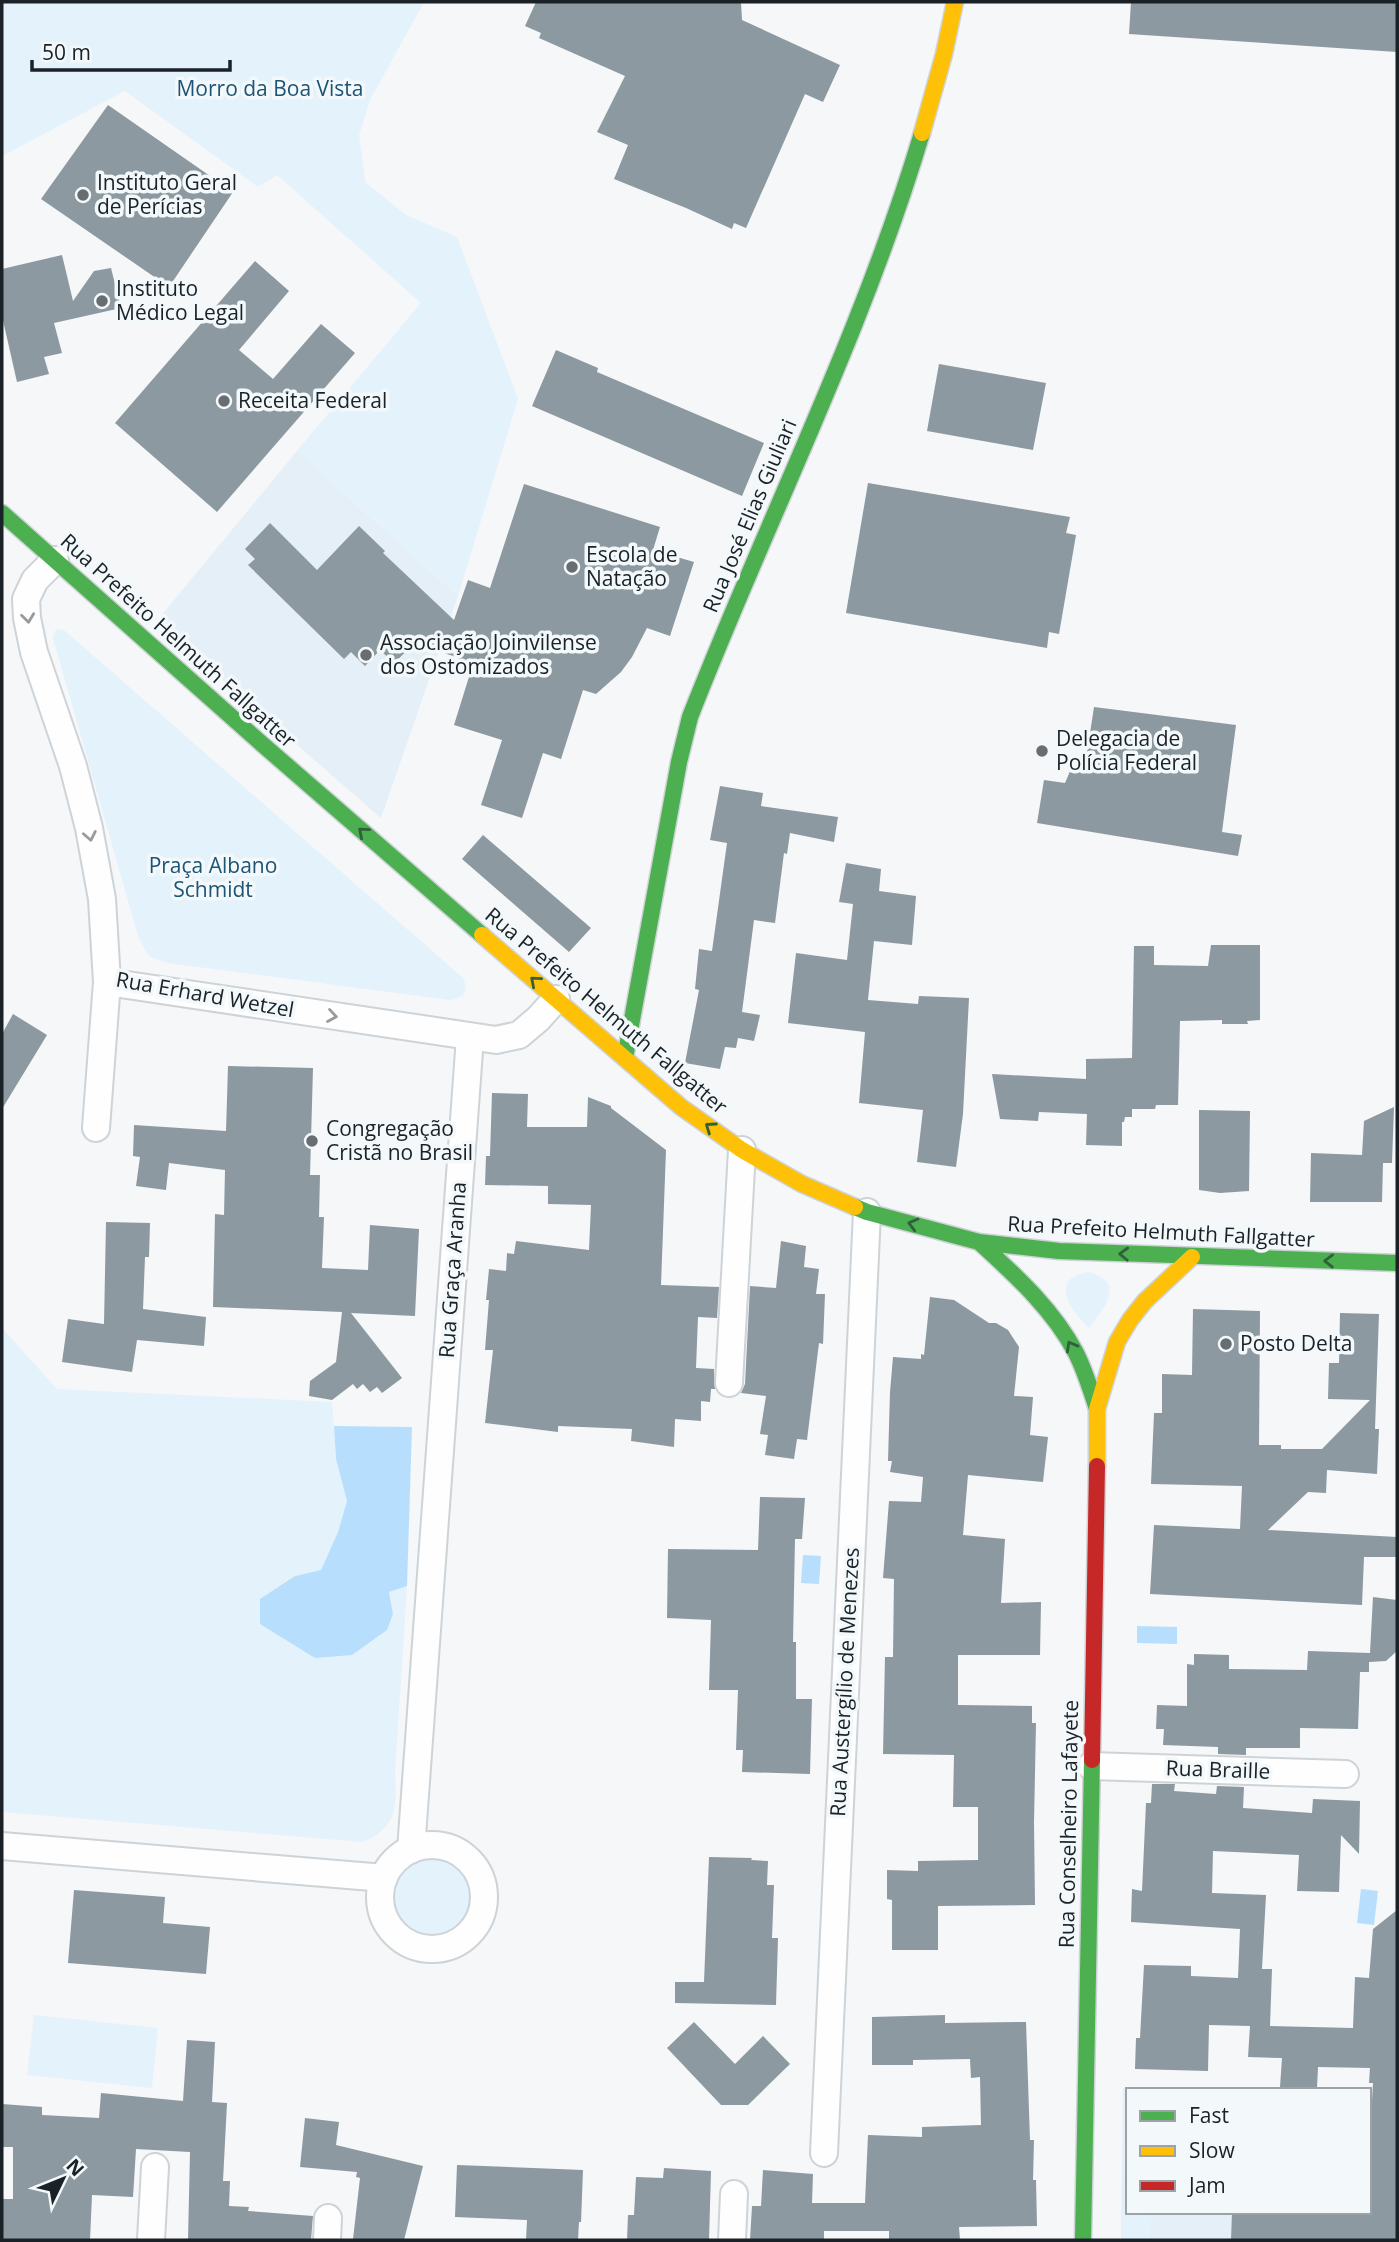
<svg xmlns="http://www.w3.org/2000/svg" width="1399" height="2242" viewBox="0 0 1399 2242" font-family="'Open Sans',sans-serif">
<style>
.built{fill:#e4eff7}
.green{fill:#e4f2fc}
.water{fill:#b7dffd}
.building{fill:#8c99a0}
.lines{fill:none;stroke-linecap:round;stroke-linejoin:round}
.street-casing{stroke:#cdd3d7;stroke-width:30}
.fast-casing{stroke:#cdd3d7;stroke-width:19}
.slow-casing{stroke:#cdd3d7;stroke-width:19}
.jam-casing{stroke:#cdd3d7;stroke-width:19}
.street{stroke:#fefefe;stroke-width:26}
.fast{stroke:#4caf50;stroke-width:16}
.slow{stroke:#ffc107;stroke-width:16}
.jam{stroke:#c62828;stroke-width:16}
.oneway{stroke:#979b9e}
.oneway2{stroke:#30613a}
.poi-dot{fill:#676d71;stroke:#f3f8fb;stroke-width:2.5}
.labels{text-anchor:middle;stroke-width:7;stroke-linejoin:round;paint-order:stroke}
.park-label{font-size:21px;fill:#1d5375;stroke:#f3f8fb}
.poi-label{font-size:21px;fill:#1a2228;stroke:#f3f8fb;text-anchor:start}
.street-label{font-size:21px;fill:#1a2228;stroke:#f3f8fb}
</style>
<rect width="100%" height="100%" fill="#f5f7f9"/>
<!-- built -->
<path class="built" d="M297,451l161,145 -77,222 -225,-196z
M1123,2088l24,2h-19v122h218l-1,28h-224z"/>
<!-- green -->
<path class="green" d="M2,2h422l-54,98 -11,35 6,47 41,33 51,22 61,162 -60,197 -161,-145 124,-148 -144,-128 -19,12 -133,-96 -123,65z
M58,629l7,2 397,346c8,12 2,22 -12,23l-282,-37 -19,-7 -10,-17 -86,-301 2,-7z
M1088,1272c40,10 15,37 1,56 -18,-17 -41,-49 -1,-56z
M2,1328l55,61 275,13 4,57 11,42 -9,31 -17,38 -26,6 98,38 -4,-22 18,-6 -12,188c2,33 2,53 -32,68l-361,-30z
M388 1897a44 44 0 1 1 88 0a44 44 0 1 1-88 0Z
M34,2015l124,13 -6,60 -125,-13z
M1128,2210v2h24l-2,28h-29v-27z"/>
<!-- water -->
<path class="water" d="M334,1426l78,1 -5,159 -18,6 4,22 -6,16 -35,25 -37,3 -55,-34v-25l35,-23 26,-6 17,-38 9,-31 -11,-42z
M803,1555l18,1 -2,28 -18,-1z
M1137,1626l40,1v17l-40,-1z
M1361,1889l17,2 -4,34 -17,-2z"/>
<!-- building -->
<path class="building" d="M536,2h205l1,18 98,45 -17,37 -18,-8 -59,134 -12,-5 -2,6 -46,-21 -72,-29 14,-34 -31,-13 28,-56 -86,-38 2,-5 -16,-7z
M1131,2h266v50l-268,-18z
M108,105l125,87 -64,95 -128,-88z
M62,255l11,46 21,-30 17,-3 10,40 -67,15 8,30 -18,4 5,17 -32,8 -15,-66v-47z
M255,261l34,30 -50,59 34,29 48,-55 34,29 -138,159 -102,-89z
M556,350l42,18 -1,4 167,71 -22,53 -210,-90z
M939,364l107,19 -13,67 -106,-19z
M868,483l202,34 -4,16 10,2 -17,99 -10,-2 -2,16 -201,-35z
M524,484l136,43 -7,23 41,12 -24,74 -23,-8 -15,29 -11,15 -25,22 -13,-4 -22,69 -18,-6 -21,65 -41,-13 21,-65 -48,-15 19,-61 -57,-22 -22,21 -14,-13 -15,16 -14,-14 -7,7 -96,-94 7,-6 -10,-10 25,-26 47,47 42,-44 26,25 -2,2 71,67 14,-40 22,8z
M1094,707l142,18 -14,107 20,3 -4,21 -201,-33 7,-43 21,3 9,-21 13,-9z
M720,786l43,7 -2,13 77,11 -4,25 -44,-9 -3,21 -3,-1 -9,70 -21,-3 -12,92 18,3 -6,26 -16,-3 -2,10 -11,-1 -5,22 -35,-6 14,-73 -4,-1 4,-40 13,2 15,-108 -17,-3z
M483,835l108,93 -22,24 -107,-93z
M846,863l35,6 -2,22 37,5 -4,49 -38,-4 -6,59 50,4 1,-8 50,2 -6,116 -7,53 -39,-5 6,-52 -64,-7 6,-71 -77,-9 8,-70 51,7 6,-56 -14,-2z
M1211,945h49v75l-13,1 1,3h-26v-4l-42,1 -2,84h-22l-1,4h-23v8h-7l-1,5h-2v24l-36,-1 1,-31 -48,-2 -1,9 -38,-2 -8,-45 94,5v-20l46,-1 2,-112h20v19l54,1z
M13,1014l34,21 -45,74v-75z
M228,1066l85,2 -3,107h10l-1,42h5l-2,51 46,2 2,-45 49,4 -4,87 -64,-3 51,65 -20,15 -5,-6 -7,5 -7,-8 -6,5 -4,-5 -21,16 -23,-4 1,-15 26,-19 6,-50 -129,-5 2,-93 9,1 1,-45 -56,-7 -3,27 -30,-4 4,-29 -7,-1 1,-31 92,6z
M492,1093l36,1 -1,33h60l1,-30 23,9v2l55,42 -5,135 58,2 -2,31 -19,-1 -2,51 18,1 1,20h-4l-1,13 -9,-1v20l-26,-2 -1,28 -43,-6 1,-12 -74,-3v6l-73,-9 8,-73h-8l4,-50h-3l3,-31 17,2 1,-18 7,1 2,-13 73,9 2,-45 -43,-1v-18l-63,-1 1,-29h4z
M1394,1107l-2,56h-9l-1,39h-72l1,-49 51,2 2,-34z
M1199,1110l51,1 -1,80 -29,2 -21,-3z
M106,1222l44,1 -1,34h-4l-2,52 63,8 -2,29 -67,-6 -5,32 -70,-10 6,-43 36,5z
M781,1241l25,5 -2,21 15,2 -3,25h9l-2,50 -4,-1 -12,97 -10,-1 -3,20 -29,-4 3,-20 -8,-1 6,-38 -25,-3 4,-9 5,-98 26,2z
M930,1297l24,3 35,23h7l12,7 11,17 -5,49 19,1 -3,38 18,2 -5,45 -75,-7 -5,60 42,4 -4,64 40,-1 -1,53h-82v50l74,1v17h4l-2,99 1,83 -97,1v44h-46v-50l-5,-1v-29l31,1v-10l60,-1v-53h-25l1,-52 -71,-1 2,-97h8l1,-78 -11,-1 6,-77 32,1 2,-25 -33,-5 2,-11h-4l2,-69 3,-35 28,2v-5l3,1z
M1193,1309l67,2 -1,134h22v4h41l48,-49 -42,-1 1,-36h10l1,-50 39,1 -4,115h4l-2,45 -50,-4 -1,23 -18,-1 -40,38 129,7v20h-33l-2,48 -212,-11 4,-69 86,4 2,-43 -91,-2 3,-71h8v-39l30,1z
M760,1497l45,1 -3,41h-7l-2,103h3v57h16l-2,75 -68,-2 1,-22h-7l2,-60h-29l2,-70 -44,-2 1,-69 90,1z
M1373,1597l24,3v51l-11,10 -17,1v10h-9l-2,57 -58,-1v20h-54v7l-28,-1v-7l-55,-2 1,-16h-8l1,-24 30,1v-42l7,1v-11l35,1v14l78,1 1,-19 62,2z
M1152,1784h23l-1,7 42,3 1,-8 27,1 -1,21 69,5 1,-14 47,2 -1,53 -18,-19 -2,57 -42,-1 2,-36 -86,-4 -1,42 54,2 -4,74h10l-2,57 83,2 2,-51 14,1 4,-49 24,-19v330h-166l1,-28h137v-59l4,-70h-4l1,-15 -52,-1 -1,21 -37,-1 2,-29 -34,-1 2,-31 -41,-1 -1,46 -73,-2 1,-31h4l4,-73 47,1v10l47,2 2,-49 -109,-7 1,-33 10,2 4,-88h5z
M709,1857l43,1 -1,2 17,1 -1,24h7l-2,53h6l-2,67 -101,-2v-21h29z
M74,1890l91,7 -2,26 47,4 -4,47 -138,-11z
M945,2015v8l81,-1 4,118h4l-1,40h3l1,46 -78,1 1,13h-71v-9h-65v9h-74l2,-34h9l2,-36 50,4 -1,29h53l3,-68 54,2v-10l59,-2 -1,-48 -9,1 -1,-19 -57,1v5h-41v-48z
M694,2022l41,42 28,-28 27,28 -42,41h-27l-54,-57z
M187,2040l28,2 -3,60 15,1 -4,78h7l-1,25 20,1 -1,4 65,5 -2,24h-123l2,-88 -54,-3 -3,48 -41,-2 -2,45h-88v-41h11v-52h-11v-43l40,3v8l57,3 2,-25 82,8z
M305,2118l34,4 -3,23 87,21 -19,74 -51,-1 7,-61 -4,-1 1,-5 -57,-5z
M457,2165l126,5 -2,52h-2l-1,18h-52l1,-20 -72,-3z
M664,2168l47,3 -2,69h-82l1,-25h6l2,-38 27,1z"/>
<g class="lines">
<defs>
<path id="street" d="M55,560l-20,20 -9,19 1,19 7,34 39,114 16,62 13,71 5,83 389,58 23,-5 19,-16 18,-20
M96,1128l11,-146
M729,1383l13,-233
M1091,1766l254,8
M380 1897a52 52 0 1 1 104 0a52 52 0 1 1-104 0Z
M2,1846l382,32
M411,1850l59,-813
M824,2153l43,-941
M151,2240l4,-73
M327,2240l1,-22
M732,2240l2,-46"/>
<path id="fast" d="M2,513l260,231 220,191
M625,1058l54,-296 11,-45c76,-195 172,-383 232,-584
M855,1207l12,5 112,30 80,9 338,12
M979,1242c36,33 74,67 97,111 9,18 15,37 21,56
M1083,2240l9,-480"/>
<path id="slow" d="M922,133l22,-79 11,-52
M482,935l199,172 61,43 60,34 53,23
M1097,1466v-57l20,-67 13,-22 15,-19 47,-44"/>
<path id="jam" d="M1092,1760l5,-294"/>
</defs>
<!-- street casing -->
<use href="#street" class="street-casing"/>
<!-- fast casing -->
<use href="#fast" class="fast-casing"/>
<!-- slow casing -->
<use href="#slow" class="slow-casing"/>
<!-- jam casing -->
<use href="#jam" class="jam-casing"/>
<!-- street -->
<use href="#street" class="street"/>
<!-- fast -->
<use href="#fast" class="fast"/>
<!-- slow -->
<use href="#slow" class="slow"/>
<!-- jam -->
<use href="#jam" class="jam"/>
</g>
<!-- one-way arrows -->
<defs><path id="oneway-chevron" d="M-2-3.5L2.5 0L-2 3.5" fill="none" stroke-width="1.6" stroke-linecap="round" stroke-linejoin="round" transform="scale(1.75)"/></defs>
<g class="oneway">
<use href="#oneway-chevron" transform="translate(28 618) rotate(83)"/>
<use href="#oneway-chevron" transform="translate(90 836) rotate(79)"/>
<use href="#oneway-chevron" transform="translate(332 1016) rotate(9)"/>
</g>
<g class="oneway2">
<use href="#oneway-chevron" transform="translate(363 832) rotate(-139)"/>
<use href="#oneway-chevron" transform="translate(535 981) rotate(-139)"/>
<use href="#oneway-chevron" transform="translate(710 1127) rotate(-145)"/>
<use href="#oneway-chevron" transform="translate(913 1224) rotate(-165)"/>
<use href="#oneway-chevron" transform="translate(1124 1254) rotate(-178)"/>
<use href="#oneway-chevron" transform="translate(1329 1261) rotate(-179)"/>
<use href="#oneway-chevron" transform="translate(1071 1346) rotate(-119)"/>
</g>
<!-- markers -->
<g class="poi-dot">
<circle cx="83" cy="195" r="7"/>
<circle cx="102" cy="301" r="7"/>
<circle cx="224" cy="401" r="7"/>
<circle cx="572" cy="567" r="7"/>
<circle cx="366" cy="655" r="7"/>
<circle cx="1042" cy="751" r="7"/>
<circle cx="312" cy="1141" r="7"/>
<circle cx="1226" cy="1344" r="7"/>
</g>
<g class="labels">
<!-- park labels -->
<g class="park-label">
<text x="270" y="96">Morro da Boa Vista</text>
<text x="213" y="873">Praça Albano<tspan x="213" dy="24">Schmidt</tspan></text>
</g>
<!-- poi labels -->
<g class="poi-label">
<text x="97" y="190">Instituto Geral<tspan x="97" dy="24">de Perícias</tspan></text>
<text x="116" y="296">Instituto<tspan x="116" dy="24">Médico Legal</tspan></text>
<text x="238" y="408">Receita Federal</text>
<text x="586" y="562">Escola de<tspan x="586" dy="24">Natação</tspan></text>
<text x="380" y="650">Associação Joinvilense<tspan x="380" dy="24">dos Ostomizados</tspan></text>
<text x="1056" y="746">Delegacia de<tspan x="1056" dy="24">Polícia Federal</tspan></text>
<text x="326" y="1136">Congregação<tspan x="326" dy="24">Cristã no Brasil</tspan></text>
<text x="1240" y="1351">Posto Delta</text>
</g>
<!-- street labels -->
<g class="street-label">
<text transform="translate(750 516) rotate(-67)" y="7">Rua José Elias Giuliari</text>
<text transform="translate(178 641) rotate(42)" y="7">Rua Prefeito Helmuth Fallgatter</text>
<text transform="translate(205 995) rotate(10)" y="7">Rua Erhard Wetzel</text>
<text transform="translate(606 1011) rotate(40)" y="7">Rua Prefeito Helmuth Fallgatter</text>
<text transform="translate(1161 1232) rotate(3)" y="7">Rua Prefeito Helmuth Fallgatter</text>
<text transform="translate(453 1270) rotate(-86)" y="7">Rua Graça Aranha</text>
<text transform="translate(845 1682) rotate(-87)" y="7">Rua Austergílio de Menezes</text>
<text transform="translate(1218 1770) rotate(2)" y="7">Rua Braille</text>
<text transform="translate(1069 1824) rotate(-89)" y="7">Rua Conselheiro Lafayete</text>
</g>
</g>
<!-- border -->
<rect width="1399" height="2242" fill="none" stroke="#1a2228" stroke-width="7"/>
<!-- legend -->
<rect x="1126" y="2088" width="245" height="126" fill="#f3f8fb" stroke="#9ca2a7" stroke-width="2"/>
<rect x="1140" y="2111" width="35" height="10" fill="#4caf50" stroke="#9ca2a7" stroke-width="2"/>
<text x="1189" y="2123" font-size="21" fill="#1a2228">Fast</text>
<rect x="1140" y="2146" width="35" height="10" fill="#ffc107" stroke="#9ca2a7" stroke-width="2"/>
<text x="1189" y="2158" font-size="21" fill="#1a2228">Slow</text>
<rect x="1140" y="2181" width="35" height="10" fill="#c62828" stroke="#9ca2a7" stroke-width="2"/>
<text x="1189" y="2193" font-size="21" fill="#1a2228">Jam</text>
<!-- north arrow -->
<g transform="translate(63 2179) rotate(47)" stroke="#f3f8fb" stroke-width="5" paint-order="stroke">
<path d="M0-5L12 26L0 18L-12 26Z" fill="#1a2228"/>
<text y="-10" font-size="19" font-weight="bold" text-anchor="middle" fill="#1a2228">N</text>
</g>
<!-- scale -->
<path d="M32 60v10h198v-10" fill="none" stroke="#1a2228" stroke-width="3.5"/>
<text x="42" y="60" font-size="21" fill="#1a2228" stroke="#f3f8fb" stroke-width="5" paint-order="stroke">50 m</text>
</svg>
